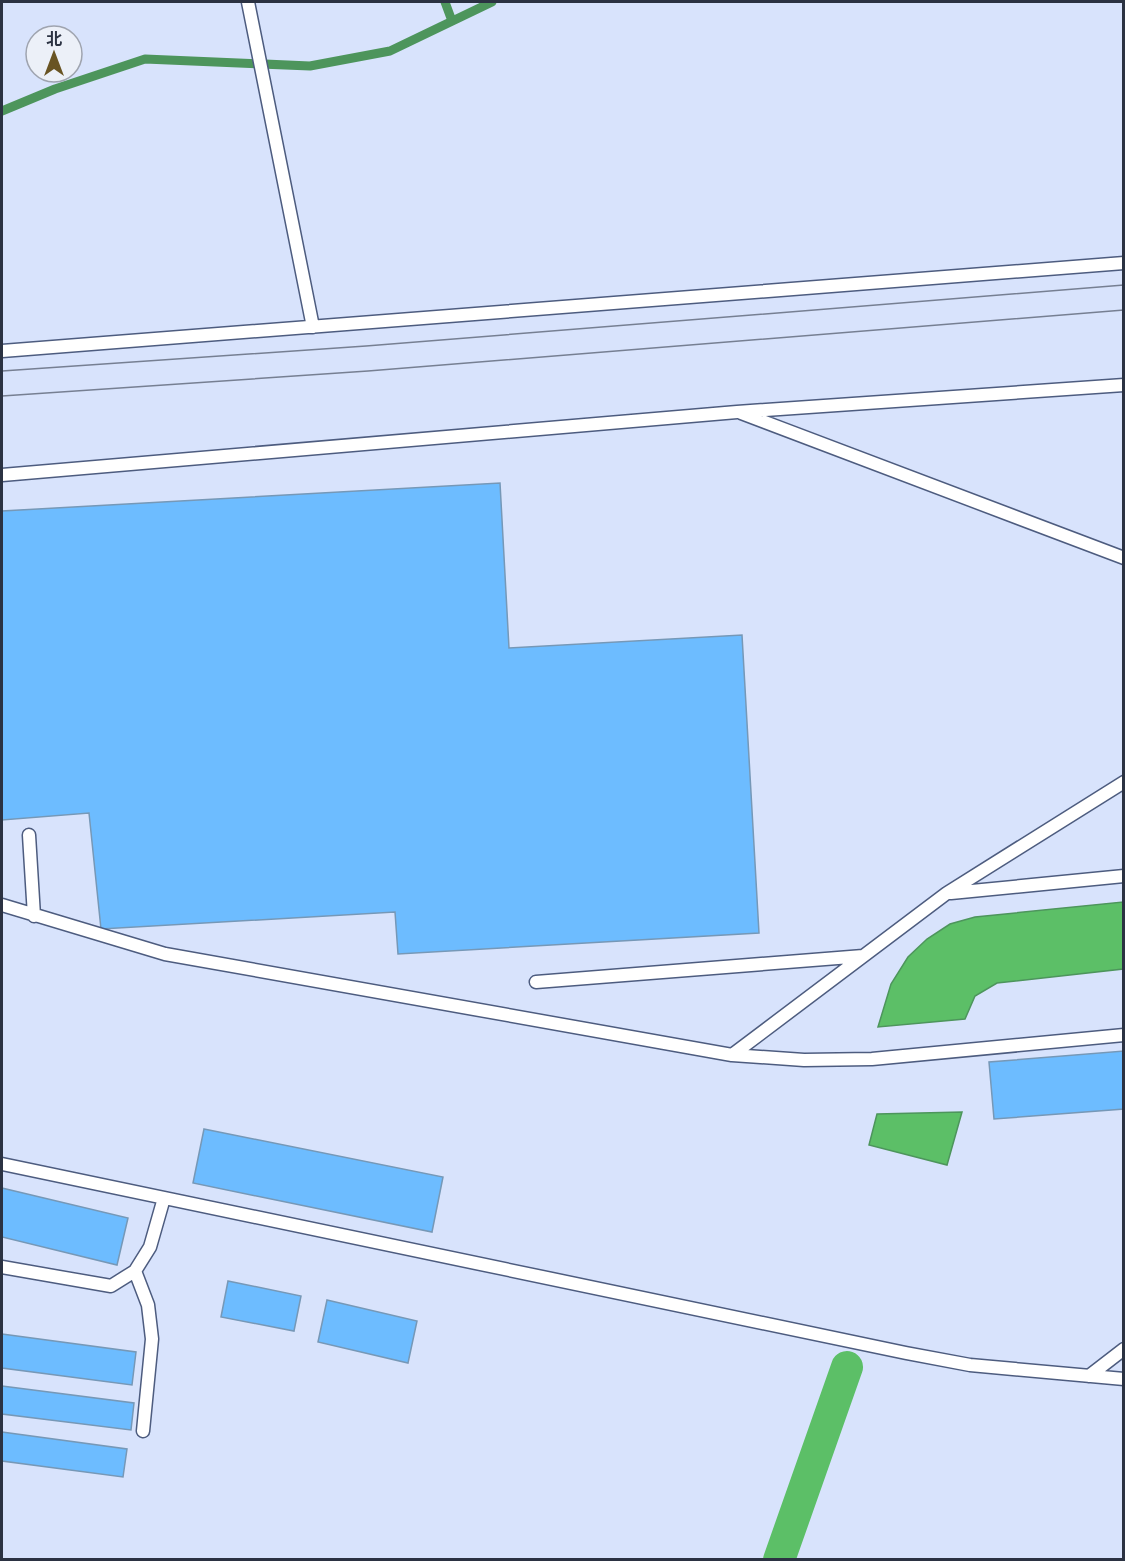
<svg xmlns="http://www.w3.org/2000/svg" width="1125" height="1561" viewBox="0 0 1125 1561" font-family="'Asap Condensed','Noto Sans SC',sans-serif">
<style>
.water{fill:#5cbf67;stroke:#4d955c;stroke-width:1.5}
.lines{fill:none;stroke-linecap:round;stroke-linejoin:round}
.stream{stroke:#4d955c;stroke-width:9}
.canal{stroke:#5cbf67;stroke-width:32}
.building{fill:#6dbcff;stroke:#7698b7;stroke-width:1.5}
.lane-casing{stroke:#4d5c7f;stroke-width:15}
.lane{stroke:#fff;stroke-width:12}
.tram{stroke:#767f92;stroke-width:1.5}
</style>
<rect width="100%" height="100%" fill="#d8e3fc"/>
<!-- water -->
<path class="water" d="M1123,902v67l-126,14 -22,13 -10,23 -87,8 13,-43 17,-27 19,-18 23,-15 25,-7z
M962,1112l-15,53 -78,-20 8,-31z"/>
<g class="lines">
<!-- stream -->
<path class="stream" d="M445,2l7,19
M2,111l53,-22 90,-30 165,7 80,-15 102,-49"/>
<!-- canal -->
<path class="canal" d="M779,1560l68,-193"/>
</g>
<!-- building -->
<path class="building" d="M500,483l9,165 233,-13 17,298 -361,21 -3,-42 -294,17 -12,-116 -87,7v-309z
M1124,1051v58l-130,10 -5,-57z
M204,1129l239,48 -11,55 -239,-49z
M2,1188l126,30 -11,47 -115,-28z
M228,1281l73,15 -7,35 -73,-14z
M327,1300l90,21 -9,42 -90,-21z
M2,1334l134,18 -4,33 -130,-17z
M2,1386l132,17 -3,27 -129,-16z
M2,1432l125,17 -4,28 -121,-16z"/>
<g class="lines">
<defs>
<path id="lane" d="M248,2l65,325
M2,351l1122,-88
M741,413l383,145
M2,475l735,-63 387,-27
M29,835l5,81
M951,893l173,-17
M2,905l163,49 567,101 72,5 68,-1 252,-24
M536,982l327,-26
M732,1055l215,-162 177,-111
M2,1164l904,189 64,12 154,14
M2,1267l109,19 24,-15 15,-24 14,-49
M135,1271l13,34 4,34 -9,92
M1089,1376l35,-27"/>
</defs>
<!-- lane casing -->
<use href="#lane" class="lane-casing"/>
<!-- lane -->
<use href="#lane" class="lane"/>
<!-- tram -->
<path class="tram" d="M2,371l364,-25 758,-61
M2,396l366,-25 756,-61"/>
</g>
<!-- border -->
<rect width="1125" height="1561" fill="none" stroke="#2b3242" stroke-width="6"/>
<!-- north arrow -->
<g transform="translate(54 54)"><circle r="28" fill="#ecf0f8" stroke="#9fa4af" stroke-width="1.5"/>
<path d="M0-4.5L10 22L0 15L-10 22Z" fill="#695423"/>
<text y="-9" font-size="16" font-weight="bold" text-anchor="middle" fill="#2b3242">北</text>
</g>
</svg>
